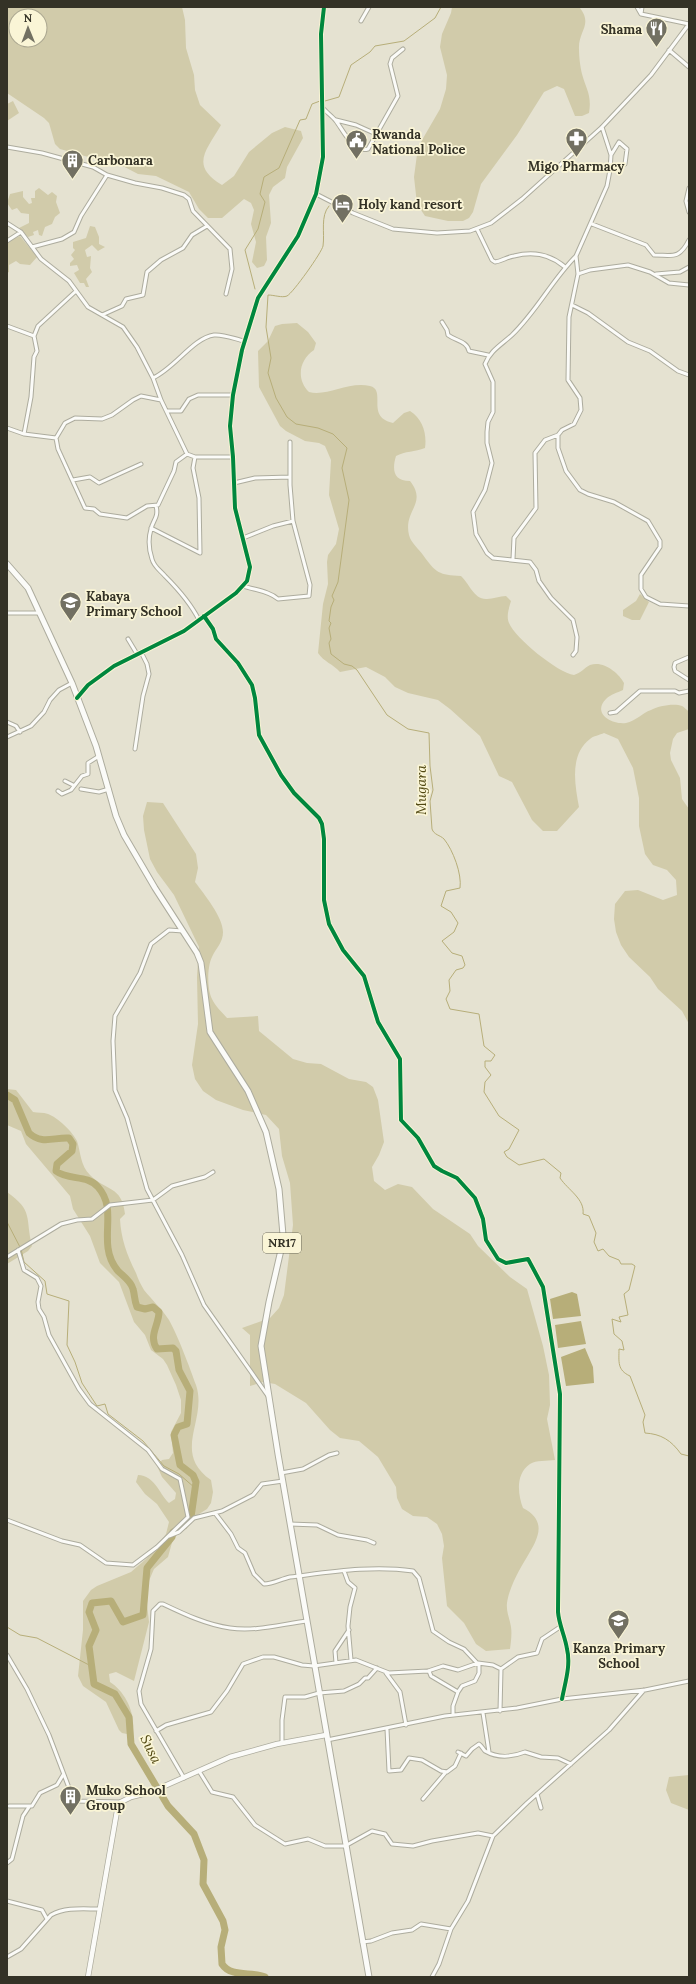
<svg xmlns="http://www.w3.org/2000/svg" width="696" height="1984" viewBox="0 0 696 1984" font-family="Lora,serif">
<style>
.green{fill:#d1cbaa;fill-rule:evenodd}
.water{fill:#b7ae79}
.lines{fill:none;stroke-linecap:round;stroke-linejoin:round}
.stream{stroke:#b7ae79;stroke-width:1}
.river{stroke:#b7ae79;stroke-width:7}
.street-casing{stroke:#adac9e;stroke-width:5}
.secondary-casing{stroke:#adac9e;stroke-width:6}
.primary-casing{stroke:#adac9e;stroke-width:7}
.street{stroke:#fbfbf8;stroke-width:3}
.secondary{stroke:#fbfbf8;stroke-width:4.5}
.primary{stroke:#fbfbf8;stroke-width:5}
.cycleway-casing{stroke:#faf5d6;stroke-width:6}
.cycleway{stroke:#00873e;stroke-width:4}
.labels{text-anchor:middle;stroke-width:3.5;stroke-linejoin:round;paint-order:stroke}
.shield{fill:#faf5d6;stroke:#6f6c5b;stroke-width:1}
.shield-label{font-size:12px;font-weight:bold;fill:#343226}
.poi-label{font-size:13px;font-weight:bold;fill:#343226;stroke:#faf5d6;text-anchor:start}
.water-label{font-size:14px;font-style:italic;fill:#514812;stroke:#faf5d6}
</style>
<rect width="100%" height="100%" fill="#e5e2d1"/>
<!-- green -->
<path class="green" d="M7,7h175l3,13 1,28 8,27 1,15 5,15 21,20c-14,25 -32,40 1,60l12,-9 15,-24 23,-19 13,-6 16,4 2,7 -16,29 -2,11 -12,9 -4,8 2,28 -5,14 1,23 -3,6 -7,2 -5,-6 4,-20 -5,-18 3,-14 -3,-7 -7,-4 -22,19h-14l-9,-9 -10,-17 -33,-16 -18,-2 -21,-11 -4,1 -53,-15 -5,-5 -6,-21 -5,-5 -37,-25zM16,16h24v24h-24z
M452,7l128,1c13,17 -2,23 -1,41 0,7 1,17 3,25 4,15 10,21 7,39l-7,3h-7l-11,-27 -7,-3 -13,6 -27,43 -36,49 -8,28 -4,6 -6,3h-15l-23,-5 -8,-12 -3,-27 4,-30 22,-38 6,-20 1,-14 -7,-28 2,-13 9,-21z
M13,101l6,12 -12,8v-17z
M39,188l9,7 4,-3 5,4 -1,6 4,11 -5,4 -3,7 -7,3 -3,9 -3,-1 -1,-5 -5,2 1,3 -6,2 -9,-9 10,-5v-9l-8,-1 -4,-5 -5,2 -5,-7 3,-9 13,-3v6l6,7 3,-1 -1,-5h4v-7z
M90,226l5,1 4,10v7l6,3 -7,4 -6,-6 -7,5 2,7 4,-1 -1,12 2,4 -6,7 3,8h-3l-2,-4h-4l-6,-10 5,-3 -2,-5 -7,1v-3l4,-4 -3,-4 4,-5 -2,-2v-6l13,-4z
M20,236l17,21 -7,8 -10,-1 -4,-3 -7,4v7l-2,1v-31z
M297,323l11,9 8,11 -2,7c-15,10 -18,29 -5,42 18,5 39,-11 61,-6 17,4 -5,31 23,37l11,-10 6,-2c13,8 17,23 15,37 -10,4 -20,3 -29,8 -4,13 -3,25 14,25 18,23 -7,29 -1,54 2,8 10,14 14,20 13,18 16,20 38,21 8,7 13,24 26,23 6,0 13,-3 19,-3l5,5c-2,7 -5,15 -2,22 6,15 49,50 65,52 7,-2 10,-7 16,-10 13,-5 29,8 34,18l-1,7c-6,3 -12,4 -17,9 -14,14 5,26 20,24 10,-2 16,-10 25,-13 7,-4 23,-7 31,-4 2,1 5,4 7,6v17l-12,4 -4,6 -3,14 1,7 9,18 2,21 7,10v215l-7,-13 -24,-22 -8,-12 -21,-20 -8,-12 -5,-13 -2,-13 1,-15 10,-13 13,-1 25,10 14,-5 -1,-15 -9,-10 -14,-5 -8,-11 -6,-28v-28l-6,-30 -15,-29 -14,-6c-4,2 -11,3 -14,6 -21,16 -15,46 -11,68l-22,24h-14l-11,-11 -20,-38 -13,-6 -19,-40 -30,-27 -12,-9 -30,-7 -13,-6 -10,-10 -19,-10 -26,5c-7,-8 -16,-10 -22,-19l5,-49 5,-20 -1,-22 1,-7 8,-11 3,-15 -10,-34 2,-35 -6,-14 -6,-3 -14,-2 -19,-10 -6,-5 -21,-39 -1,-36 10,-10 7,-15 7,-2z
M640,594l9,8 -9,18h-8l-9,-4v-6l13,-9z
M147,802l16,1 33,51 2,14 -3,14c9,12 28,35 28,50 0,11 -7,16 -11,25 -5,10 -5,32 0,42 3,7 10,13 15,19l31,-2 1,15 34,28 14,4 14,1 28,15 17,3 7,5 5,13 6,42 -5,13 -7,12 2,14 11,9 13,-6 14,3 21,22 37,25 8,12 32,31 17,12 16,57 6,29 1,30 -3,14 8,41c-8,1 -19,0 -25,4 -15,10 -12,31 -7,44 25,13 15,31 4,49 -8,13 -18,31 -20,46 -1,9 3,16 4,24 1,7 0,14 -1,22l-24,2 -10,-7 -12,-21 -17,-17 -5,-48 2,-12 -2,-12 -5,-10 -10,-7 -14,-1 -11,-7 -5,-11 -1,-11 -18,-30 -19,-16 -19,-3 -10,-8 -24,-27 -31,-19 -12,-2 -13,4v-51l-8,-7 28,-10 9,-10 5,-13 9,-70 -3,-42 -8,-27 -3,-27 -13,-14 -23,-5 -27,-10 -13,-9 -8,-12 -3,-14 6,-41 -1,-47 2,-30 -25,-52 -17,-23 -7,-13 -6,-29 -1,-14z
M7,1089l9,1 17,22c5,1 10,0 15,2 9,3 25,18 29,27 4,12 3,24 13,34 15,16 32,10 35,39l-5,5c1,20 7,36 16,54 2,6 5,12 8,17 8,10 18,19 25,30 9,16 21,48 27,65 12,35 -25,67 15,95l2,12 -2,11 -4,6 -8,5 -26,25 -5,18 -14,12 -6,14 -1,21 2,18 -15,59 -18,-9 -7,2 1,8c16,10 27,34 22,53l-10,-2 -3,-3 -13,-28 -23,-16 -5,-10 5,-46v-29l8,-11 6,-4 34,-14 15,-13 20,-25 3,-12 -12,-18 -12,-10 -9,-12 2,-7c17,1 20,17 31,28l6,-4 1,-6 -14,-16 -5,-11 5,-6 7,-1 4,-6 -2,-21 10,-19v-13l-5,-15 -9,-20 -4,-6 -12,-9 -6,-15 -11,-13 -15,-40 -19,-19 -10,-27 -17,-27 -3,-13 -44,-52 -5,-13 -14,-6z
M7,1192c27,19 18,26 25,54l-4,5 -21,13z
M689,1775v35l-18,-7 -5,-13 3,-13z"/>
<!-- water -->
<path class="water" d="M572,1292l5,2 4,22 -28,3 -3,-20z
M581,1321l5,23 -28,4 -3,-23z
M585,1348l8,19 1,16 -28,3 -5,-29z"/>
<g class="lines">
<!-- stream -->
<path class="stream" d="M325,101l14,-4 12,-32 19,-13 5,-6 29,-5 31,-23 6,-11
M329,206c-9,10 -4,27 -6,40 -1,6 -30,47 -36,50 -5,2 -13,-1 -19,-1l-2,32 5,31 -3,15 8,25 11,19 9,7 22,4 15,6 14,14 -5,20 7,32 -11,82 -6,14 2,4 -3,7 -2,14 2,2 -2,5 2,11 -2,4 2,11 13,10 8,2 5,4 30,45 21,14 21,4 1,33 3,24 -3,11 2,28c2,6 8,6 12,10 9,11 18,35 16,49l-14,3 -5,15 10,6 7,11 -4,9 -12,9 10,12 10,3 3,9 -2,3 -7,2 -7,10 1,11 -4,8 4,10 29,5 5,32 11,9 -4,6h-6v6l6,8 -6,7 -1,10 15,24 20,14 -10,19 -5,3 3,5 12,8 25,-6 17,14 -1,5c8,12 25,21 23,36l6,2 7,17 -2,9 4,9 5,-2 6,7 10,4 2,4h11l3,2 -6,24 -5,4 4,21 -9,2 2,5 -9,-3 2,15 8,7 2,9 -5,-1c0,13 -2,21 11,27l15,39 -2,7 2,11c16,1 26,7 36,21l8,2
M255,289l-10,-39 13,-21 7,-27 -5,-8 4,-17 15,-9 21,-48 6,-1 6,-15 8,-3
M7,1222l14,27 3,13 21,19 2,13 22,7 -2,44 8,17 7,21 15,23 8,-2 3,10 35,27 21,25 15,8 16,14
M7,1627l13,8 17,3 54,28"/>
<!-- river -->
<path class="river" d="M7,1095l8,5 14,33c13,12 25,4 40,5l4,6 -1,7 -15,13 -1,7c13,10 31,3 42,16 16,18 7,39 10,61 1,8 5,17 10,23 5,5 13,10 15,18 2,7 1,10 4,18l8,2 8,-2 6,5c0,13 -11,24 -2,37l16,-1 3,3 3,19 11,21 -3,33 -9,3 -4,8 6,30 13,10 3,7 -5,35 -7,9 -11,6 -1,5 -25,31 -4,47 -20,7 -12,-21 -19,2 -3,9 7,18 -7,16 5,38 21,10 14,23 2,27 37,62 26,28 10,26 -1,24 20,37 2,9 -4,17 1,17c9,14 30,7 43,13"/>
<defs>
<path id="street" d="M637,7l4,7 48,10
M641,14l1,-7
M361,21l8,-14
M669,50l20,17
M322,107c4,5 10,9 14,14 7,9 17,32 32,28l30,-53 -8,-32 2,-6 11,-9
M336,120l20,5 20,9
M602,127l9,28 -1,15 -3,16 -31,70 2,18 -9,43 -1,63 12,18 1,12 -7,14 -12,6 -4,5v13l8,23 14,19 8,4 26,8 34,19 12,20v6l-19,28v14l5,8 14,7 29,2
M7,147l35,6 51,14 14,8 28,8 27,5 22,7 5,4 4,12 37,38 2,20 -6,25
M611,155l8,-13 8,7 -2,15
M689,188l-3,13 3,11
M316,194l37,19 40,16 44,4 33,-2 21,-8 31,-24 80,-72 49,-52 38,-51
M7,223l14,9 20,27 28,22 19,26 35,20 14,20 16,31 8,22
M592,224l54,21 8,10c18,0 25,5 35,-15
M477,229l15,31 3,2c7,-1 12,-5 19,-6 19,-5 36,-2 51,11
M7,241l14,-9
M32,247l30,-8 12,-7 7,-16 26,-41
M578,274l12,-4 38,-5 22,7 19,11 20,2
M656,274l24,-2 9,-5
M572,305l16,8 40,29 22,9 28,20 11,4
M102,315l20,-9 4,-7 17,-4 4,-23 14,-12 22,-12 9,-13 15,-9
M442,322l5,8 1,5c8,6 19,6 21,16l19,4
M7,326l27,10
M153,378c22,-10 40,-40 61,-43 9,-1 21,4 30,6
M168,411h13l8,-12 9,-4h35
M7,428l17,6 32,4 9,-15 10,-5 27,1 10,-4 21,-15 8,-4 20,4 26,54 8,3h38
M24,434l7,-37 3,-40 3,-6 -3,-15 4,-10 38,-35
M56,438l2,11 27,59 9,1 6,5 27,4 20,-12 11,-1 16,-34 2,-9 11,-8
M290,442v43l3,36
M73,480l17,-3 9,6 42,-19
M234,483l21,-5 35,-1
M156,506c3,11 -3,14 -5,23 -3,10 -2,21 1,30 2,8 8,11 13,17 13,13 26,28 34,44
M151,528l49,25 -1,-55 -6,-30 2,-11
M243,538l30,-12 20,-5 17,64 -1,11 -31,3c-9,-8 -23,-9 -35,-13
M513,559l1,-21 22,-30 -1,-55 10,-13 13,-5
M7,613h32
M204,616l9,13 3,10 22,24 14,22 3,13 4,37 22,40 13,18 25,25 3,6 2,15v61l5,24 14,26 21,26 14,46 22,37 1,61 17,18 16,28 8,5 15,7 18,20 8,21 3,21 12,19 8,4 22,-4 15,28 17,107 -2,218c1,13 7,24 9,37 4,16 -2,34 -5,50
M128,639l9,15
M573,655l3,-4 1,-14 -4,-17 -22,-22 -12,-17 -3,-11 -6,-8 -37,-4 -6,-5 -11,-19 -3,-22 12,-22 7,-27 -5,-20v-11l1,-10 5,-10v-30l-8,-18c5,-13 16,-19 27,-29 25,-24 40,-55 64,-79
M689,657l-14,6 -1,4 1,4 14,9
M77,698l11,-13 26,-19 70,-35 52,-38 11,-12 3,-14 -15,-59 -2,-51 -3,-31 3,-31 9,-45 16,-52 40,-62 18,-42 7,-37 -2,-123 3,-27
M610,713l6,-1 24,-21h35l4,2 10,-2
M7,722l9,4 4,6
M7,737l24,-11 13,-14 6,-12 9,-10 13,-7
M135,749l8,-53 6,-22 -2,-10 -6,-12
M65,781l8,4
M81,789l18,3 10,-3
M58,791l4,3 9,-4 11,-14 6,-2v-11l11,-7
M183,931l-14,-1 -18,14 -11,29 -25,43 -2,25 2,49 12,28 20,71 35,66 22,50 64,91
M7,1257l54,-33 16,-4 15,-1 18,-14 43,-5 19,-14 33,-9 8,-5
M281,1473l22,-4 26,-14 8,-2
M215,1513l16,21 7,14 7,5 9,21 10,10c9,0 17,-5 26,-7 41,-5 82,-12 123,-6l6,7 14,53 16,11 15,7 15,16v8l-4,8 -13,5 -4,6
M7,1520l55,21 18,4 26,18 27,2 24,-18 31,-30 -8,-38 -18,-10 -14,-19 -58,-46 -11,-15 -30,-54 -5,-18 -5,-8 -1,-7 3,-16 -4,-8 -13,-8 -6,-20
M290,1524l27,1 21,10 29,5 7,3
M169,1536l10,-4 15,-14 28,-7 31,-16 9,-11 21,-3
M344,1571l4,11 7,6 -5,19 -2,19 3,34
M7,1655l20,34 22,46 25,66 47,1
M336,1663l-1,-12 14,-21
M429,1671l2,5 27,16 -5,14v9
M386,1673l14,19 6,33
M500,1711l1,-42 17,-12 19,-4 5,-14 18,-12
M483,1713l6,39
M387,1729l2,42 12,-1 8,-12 13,2 19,11 6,1 8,-6 6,-13
M156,1731l10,-6 45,-13 16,-21 16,-27 20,-7h11l28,8 12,1 42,-6 33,13 39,-2 15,-5 15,4 20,-7 15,2 8,4
M327,1740l118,-24 72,-8 45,-9 83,-9 44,-9
M282,1743v-23l3,-23h20l14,-4 25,-2 15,-7 6,-6h3l9,-10
M458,1752l8,4 6,-7 7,-5c3,2 4,5 6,7 14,8 27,6 40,1l16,5 17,1 13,6
M199,1771l13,21 21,5 22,28 30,19 23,-5 17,7h20l27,-15 13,3 7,10 21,2 19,-5 46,-8 15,3
M184,1778l-43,-74 -2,-13 12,-42 2,-38 7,-7h3c21,10 44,21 67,24 25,4 52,-4 77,-7
M537,1794l4,14
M423,1799l23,-27
M9,1806h23l8,-13 17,-8 6,-10
M7,1863l5,-4 11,-43 6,-9
M7,1901l35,9 5,9
M362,1942l9,-1 21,-8 20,-3 9,-6 30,5
M7,1957l14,-8 30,-34c15,-8 31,-6 48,-6
M432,1977l7,-13 12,-35 17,-28 25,-65 34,-33 82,-73 35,-40"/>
<path id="secondary" d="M88,1977l29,-166 4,-9 10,-5 20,-5 79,-35 47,-13 49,-9"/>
<path id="primary" d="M7,564l21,24 44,95 24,63 20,70 8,19 31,53 42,65 4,10 9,69 38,59 18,41 13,57 4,46 -2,15 -12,52 -8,44 17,108 91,523"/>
</defs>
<!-- street casing -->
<use href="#street" class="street-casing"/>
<!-- secondary casing -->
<use href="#secondary" class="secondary-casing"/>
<!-- primary casing -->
<use href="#primary" class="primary-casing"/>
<!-- street -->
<use href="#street" class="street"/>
<!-- secondary -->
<use href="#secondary" class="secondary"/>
<!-- primary -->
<use href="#primary" class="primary"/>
<defs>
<path id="cycleway" d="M204,616l9,13 3,10 22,24 14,22 3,13 4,37 22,40 13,18 25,25 3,6 2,15v61l5,24 14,26 21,26 14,46 22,37 1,61 17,18 16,28 8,5 15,7 18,20 8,21 3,21 12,19 8,4 22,-4 15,28 17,107 -2,218c1,13 7,24 9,37 4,16 -2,34 -5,50
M77,698l11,-13 26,-19 70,-35 52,-38 11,-12 3,-14 -15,-59 -2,-51 -3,-31 3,-31 9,-45 16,-52 40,-62 18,-42 7,-37 -2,-123 3,-27"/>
</defs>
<!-- cycleway casing -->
<use href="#cycleway" class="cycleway-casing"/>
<!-- cycleway -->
<use href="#cycleway" class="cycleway"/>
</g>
<!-- icons -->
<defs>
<symbol id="restaurant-pin" viewBox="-11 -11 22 30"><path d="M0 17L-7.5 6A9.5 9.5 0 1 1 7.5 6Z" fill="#727062" stroke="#faf5d6"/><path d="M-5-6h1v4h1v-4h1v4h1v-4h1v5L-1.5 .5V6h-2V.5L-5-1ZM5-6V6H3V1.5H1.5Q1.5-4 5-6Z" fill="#fff"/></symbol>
<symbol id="pharmacy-pin" viewBox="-11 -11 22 30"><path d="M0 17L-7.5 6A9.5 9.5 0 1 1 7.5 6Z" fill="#727062" stroke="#faf5d6"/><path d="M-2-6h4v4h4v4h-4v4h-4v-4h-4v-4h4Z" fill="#fff"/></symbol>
<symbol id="civic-pin" viewBox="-11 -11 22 30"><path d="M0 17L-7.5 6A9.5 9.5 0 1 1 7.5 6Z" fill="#727062" stroke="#faf5d6"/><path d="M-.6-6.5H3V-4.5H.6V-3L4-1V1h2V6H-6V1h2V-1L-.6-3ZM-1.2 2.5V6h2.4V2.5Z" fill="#fff"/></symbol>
<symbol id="building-pin" viewBox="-11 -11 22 30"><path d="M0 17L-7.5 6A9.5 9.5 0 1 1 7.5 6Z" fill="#727062" stroke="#faf5d6"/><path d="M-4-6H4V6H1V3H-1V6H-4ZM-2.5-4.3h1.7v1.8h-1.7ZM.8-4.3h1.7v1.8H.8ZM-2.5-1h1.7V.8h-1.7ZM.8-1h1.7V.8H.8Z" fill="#fff"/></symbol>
<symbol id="hotel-pin" viewBox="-11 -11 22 30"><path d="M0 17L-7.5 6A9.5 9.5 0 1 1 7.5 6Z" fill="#727062" stroke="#faf5d6"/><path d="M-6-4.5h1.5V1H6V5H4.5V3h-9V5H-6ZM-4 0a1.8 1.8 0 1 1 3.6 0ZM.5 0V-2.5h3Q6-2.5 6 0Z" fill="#fff"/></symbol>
<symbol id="school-pin" viewBox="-11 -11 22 30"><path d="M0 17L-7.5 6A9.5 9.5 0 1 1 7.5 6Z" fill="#727062" stroke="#faf5d6"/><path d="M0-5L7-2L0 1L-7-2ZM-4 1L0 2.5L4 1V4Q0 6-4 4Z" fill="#fff"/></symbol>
</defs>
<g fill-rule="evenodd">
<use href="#restaurant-pin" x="644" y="16" width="25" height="34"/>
<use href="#pharmacy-pin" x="564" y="126" width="25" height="34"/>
<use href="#civic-pin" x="344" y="128" width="25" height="34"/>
<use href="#building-pin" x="60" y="148" width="25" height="34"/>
<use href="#hotel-pin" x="330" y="192" width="25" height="34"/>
<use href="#school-pin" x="58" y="590" width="25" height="34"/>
<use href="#school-pin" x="606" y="1608" width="25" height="34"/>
<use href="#building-pin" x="58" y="1784" width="25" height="34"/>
</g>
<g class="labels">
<!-- shield labels -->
<rect class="shield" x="263" y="1233" width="38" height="20" rx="3"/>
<g class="shield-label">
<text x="282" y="1247">NR17</text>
</g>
<!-- poi labels -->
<g class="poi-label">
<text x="642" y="34" text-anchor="end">Shama</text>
<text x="372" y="139">Rwanda<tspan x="372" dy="15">National Police</tspan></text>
<text x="88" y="165">Carbonara</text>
<text x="576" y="171" text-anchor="middle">Migo Pharmacy</text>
<text x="358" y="209">Holy kand resort</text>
<text x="86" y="601">Kabaya<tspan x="86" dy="15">Primary School</tspan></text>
<text x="619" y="1653" text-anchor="middle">Kanza Primary<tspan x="619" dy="15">School</tspan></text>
<text x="86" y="1795">Muko School<tspan x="86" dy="15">Group</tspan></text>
</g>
<!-- water labels -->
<g class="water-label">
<text transform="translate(421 790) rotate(-90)" y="5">Mugara</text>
<text transform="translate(151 1749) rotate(64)" y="5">Susa</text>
</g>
</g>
<!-- border -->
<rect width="696" height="1984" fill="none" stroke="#343226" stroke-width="16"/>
<!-- north arrow -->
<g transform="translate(28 28) rotate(359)"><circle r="19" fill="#faf5d6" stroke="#aba790"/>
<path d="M0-3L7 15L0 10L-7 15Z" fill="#727062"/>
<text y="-6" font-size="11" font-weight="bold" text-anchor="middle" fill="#343226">N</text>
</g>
</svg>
